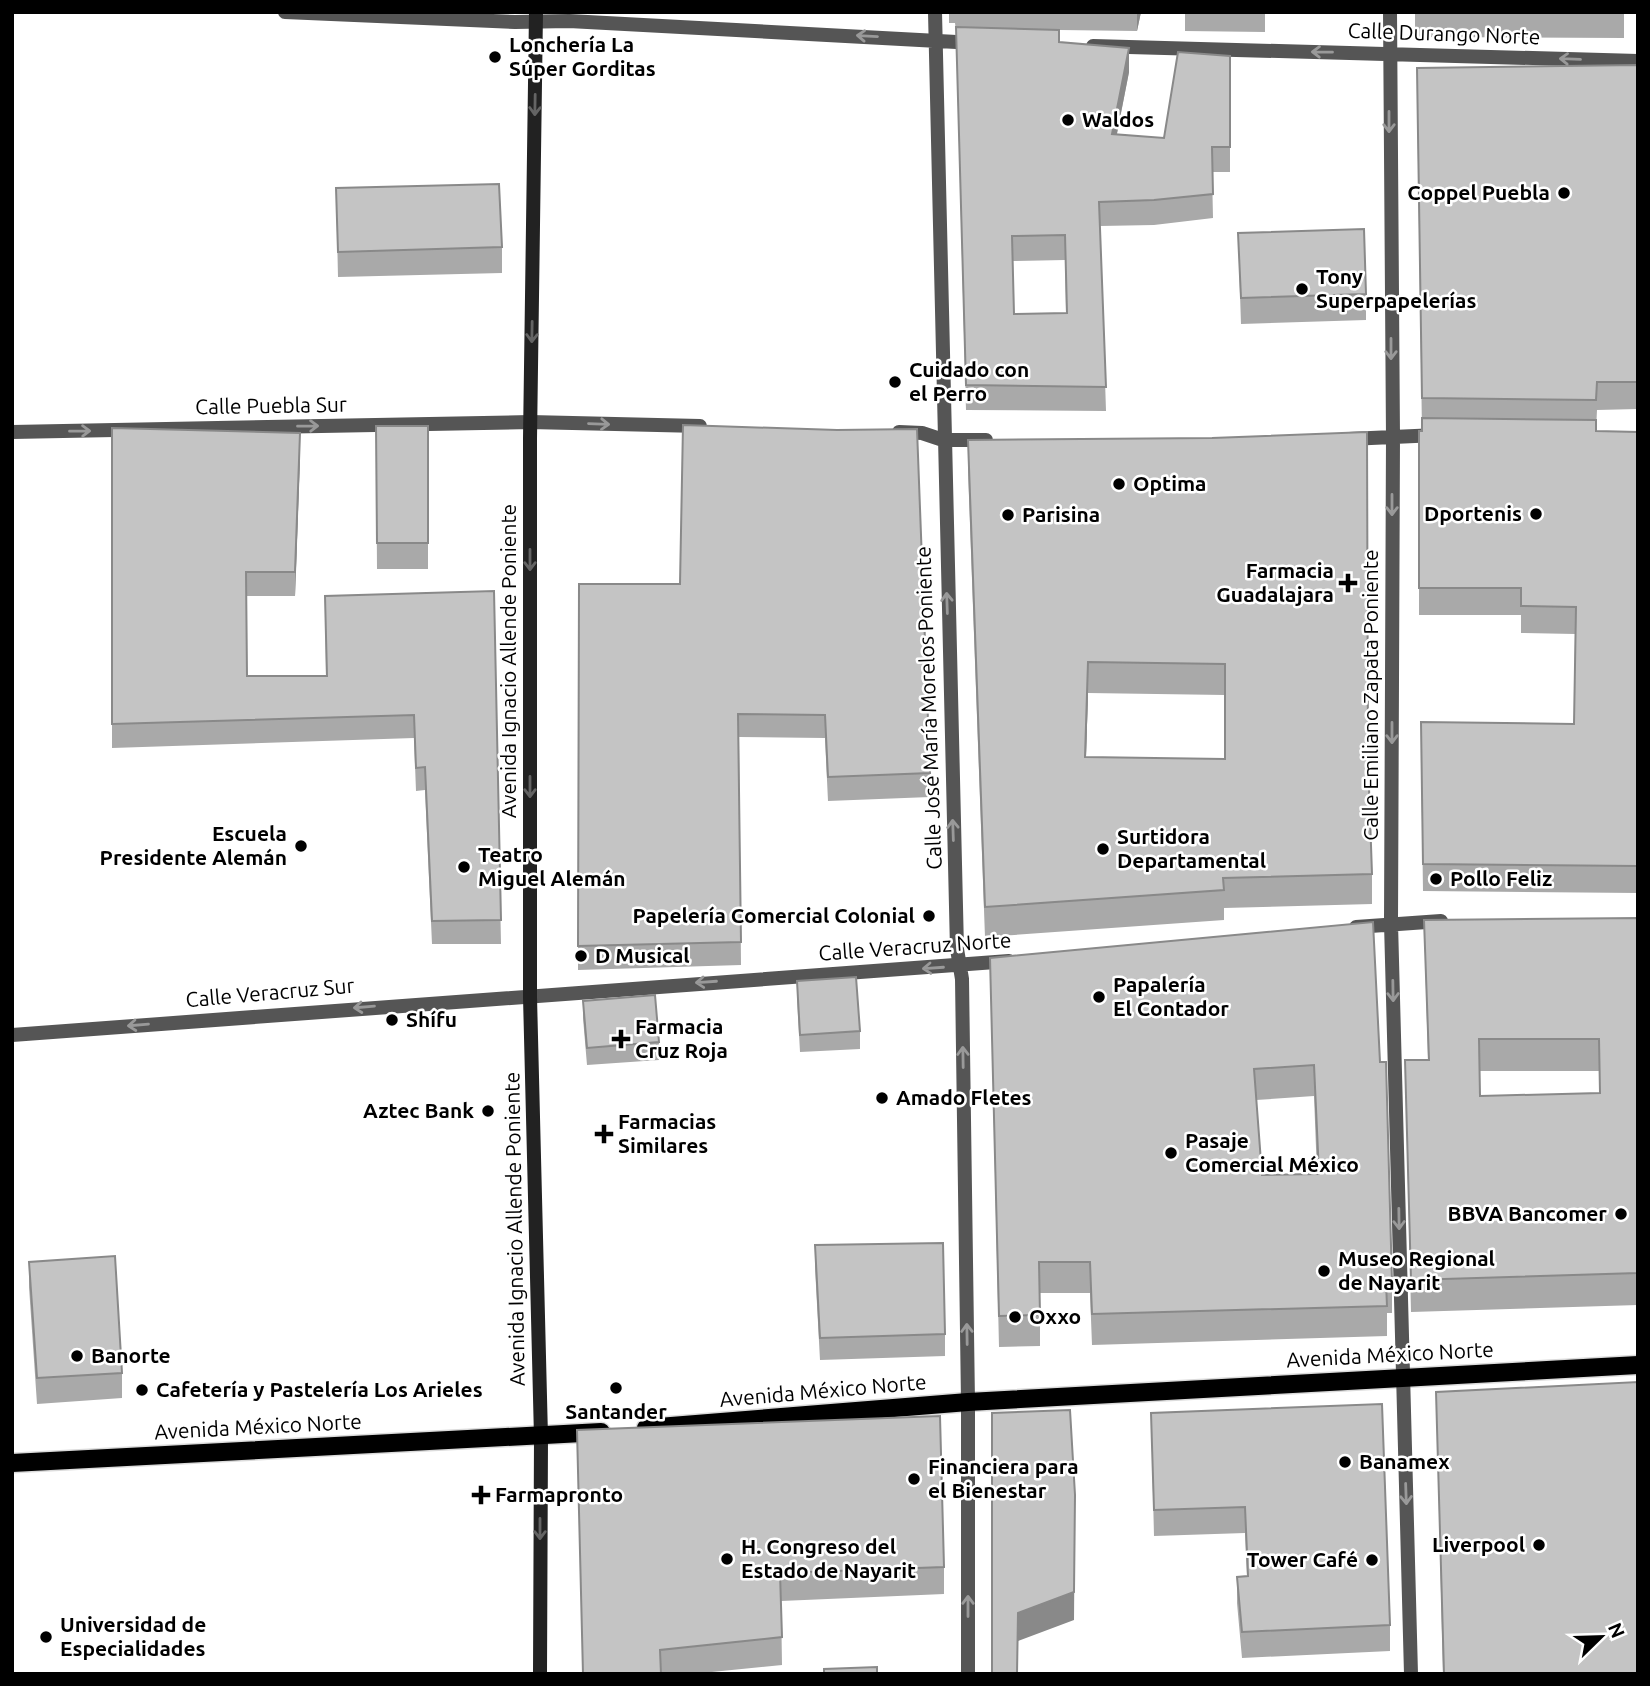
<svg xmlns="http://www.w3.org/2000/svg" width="1650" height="1686" viewBox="0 0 1650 1686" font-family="Ubuntu,sans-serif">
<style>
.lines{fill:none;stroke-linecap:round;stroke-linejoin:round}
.primary-casing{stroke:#dbdbdb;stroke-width:21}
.street{stroke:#555;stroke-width:14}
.secondary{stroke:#222;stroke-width:14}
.primary{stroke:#000;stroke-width:18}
.wall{fill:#a9a9a9;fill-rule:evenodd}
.shaded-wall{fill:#898989}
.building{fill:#c4c4c4;stroke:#898989;stroke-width:2;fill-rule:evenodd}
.oneway{stroke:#999}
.oneway2{stroke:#646464}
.poi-dot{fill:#000;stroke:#fff;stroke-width:2.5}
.labels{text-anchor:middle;stroke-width:5;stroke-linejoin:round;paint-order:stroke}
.street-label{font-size:21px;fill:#000;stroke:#fff}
.poi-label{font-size:21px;font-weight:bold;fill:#000;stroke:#fff;text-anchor:start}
</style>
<rect width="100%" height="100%" fill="#fff"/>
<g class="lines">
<defs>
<path id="primary" d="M646,1428l322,-26 670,-37
M12,1463l589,-31"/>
</defs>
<!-- primary casing -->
<use href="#primary" class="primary-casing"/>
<!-- street -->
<path class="street" d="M285,12l230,10 54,-1 406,22
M935,12l22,937 5,30 6,423v272
M1390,12l3,425 -2,486 20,751
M1093,46l545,15
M12,432l518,-10 170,4
M899,432l23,1 21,7h43
M1349,439l88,-4
M1356,927l85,-6
M12,1035l997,-74"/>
<!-- secondary -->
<path class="secondary" d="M536,12l-6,427v558l11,440 -1,237"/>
<!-- primary -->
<use href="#primary" class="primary"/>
</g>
<!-- wall -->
<path class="wall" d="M949,12h192l-4,19 -77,-1v5h-1v7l70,30 -12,62 47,4 66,-82v116h-18l1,46 -59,7 -54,1 6,185 -140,-1 -10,-378 -1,-9h-6zM1065,260l1,53 -52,1 -1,-53z
M1185,12h80v20l-80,-1z
M1415,12h209v26l-209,-1z
M1638,65v344l-41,1 -1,21 42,1v461l-215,-2 -2,-142 153,-25 1,-90 -54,-1v-18h-102v-184h3l-5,-336z
M336,188l166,59v26l-164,4z
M1238,233l128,61v26l-125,4z
M376,426h52v143h-51z
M112,428l188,28 -5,140h-49l1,80h79l-1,-80 169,-5 7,353h-69l-7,-154 -9,1 -2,-53 -302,10z
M968,440l400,319 4,115v30l-148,4v12l-239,17 -17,-467zM1088,693l137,2v64l-139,-2z
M579,584h101l250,189v24l-102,4 -3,-63 -86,-1 2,228 -163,5z
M1638,918v387l-227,7 -6,-252h23l-4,-140zM1479,1071h120l1,22 -120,3z
M990,958l390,104 12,220v31h-5v23l-295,9 -2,-52h-50v53l-41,1zM1314,1096l3,78 -55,1 -6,-75z
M797,981l63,50v18l-60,3 -3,-54z
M583,1001l76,41v18l-72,5 -4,-47z
M815,1245l130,89v22l-125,4 -5,-93z
M29,1262l93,111v25l-85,6 -8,-117z
M1436,1392l202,282h-195z
M1151,1413l239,212v26l-148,7 -5,-55v-26l10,-1 -2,-43 -91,3z
M577,1430l367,137v27l-163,7 1,64 -90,9h-109z"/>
<!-- shaded-wall -->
<path class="shaded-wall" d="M1137,12h4l-4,19z
M1129,48v24l-17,86v-24z
M300,433v23l-5,140v-24z
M1088,662v31l-3,94v-30z
M1075,1495l-1,125 -56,21v-28z"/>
<!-- building -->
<path class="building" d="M1546,12h78v1z
M956,27l103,3v12l70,6 -17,86 52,4 14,-86 52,4v91h-18l1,47 -59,6 -55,2 7,185 -140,-2zM1065,235l2,78 -53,1 -2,-78z
M1638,65v317h-41l-1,18 -174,-2 -5,-330z
M499,184l3,63 -164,5 -2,-64z
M1364,229l2,65 -125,4 -3,-65z
M1422,418l174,2v11l42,1v434l-215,-2 -2,-142 153,2 2,-117 -55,-1v-18h-102v-157h3z
M683,425l154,5 80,-1 13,344 -102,4 -3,-62 -87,-1 3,228 -163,4 1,-362h101z
M376,426h52v117h-51z
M112,428l188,5 -5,139h-49l1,104h80l-2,-80 169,-5 7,329 -69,1 -7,-154 -9,1 -2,-53 -302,9z
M1367,432l1,327 4,115 -149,4 1,12 -239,17 -17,-467 244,-2zM1088,662l137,2v95l-140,-2z
M1638,918v355l-227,7 -6,-220h24l-5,-140zM1479,1039h120l1,54 -120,3z
M1373,922l7,140h6l6,220h-6l1,24 -295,8 -2,-52h-51l1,53 -41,1 -9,-358zM1314,1065l5,109 -57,1 -8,-106z
M856,977l4,54 -60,4 -3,-54z
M655,995l4,47 -72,6 -4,-47z
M943,1243l2,91 -125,4 -5,-93z
M115,1256l7,117 -85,5 -8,-116z
M1638,1382v292h-194l-8,-282z
M1382,1404l8,221 -148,7 -5,-55 11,-1 -3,-69 -91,3 -3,-97z
M1070,1410l5,85 -1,97 -56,21 -1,61h-25v-261z
M940,1416l4,151 -164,6 2,64 -122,13 1,24h-78l-6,-244z
M877,1667v7h-53v-5z"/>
<!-- one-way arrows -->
<defs><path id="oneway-shaft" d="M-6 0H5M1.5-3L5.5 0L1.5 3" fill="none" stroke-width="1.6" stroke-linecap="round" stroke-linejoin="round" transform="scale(1.75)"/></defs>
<g class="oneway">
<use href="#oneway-shaft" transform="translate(867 36) rotate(-177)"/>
<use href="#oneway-shaft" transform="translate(1322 52) rotate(-179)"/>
<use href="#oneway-shaft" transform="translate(1570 59) rotate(-178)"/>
<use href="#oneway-shaft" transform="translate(1389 122) rotate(90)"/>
<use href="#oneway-shaft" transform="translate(1391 349) rotate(90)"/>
<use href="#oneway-shaft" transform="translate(599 424) rotate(2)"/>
<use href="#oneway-shaft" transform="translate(308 426) rotate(-1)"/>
<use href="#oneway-shaft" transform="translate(80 431) rotate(-1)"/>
<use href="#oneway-shaft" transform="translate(1392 505) rotate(90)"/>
<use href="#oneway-shaft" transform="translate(947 603) rotate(-92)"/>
<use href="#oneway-shaft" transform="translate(1392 733) rotate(90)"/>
<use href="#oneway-shaft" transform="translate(953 830) rotate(-92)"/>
<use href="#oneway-shaft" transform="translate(933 968) rotate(176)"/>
<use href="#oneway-shaft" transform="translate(706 982) rotate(176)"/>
<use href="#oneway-shaft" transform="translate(1393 991) rotate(89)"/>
<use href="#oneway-shaft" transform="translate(364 1007) rotate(175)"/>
<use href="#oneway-shaft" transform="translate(138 1025) rotate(175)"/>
<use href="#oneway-shaft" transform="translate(963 1057) rotate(-91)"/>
<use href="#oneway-shaft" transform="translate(1399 1219) rotate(89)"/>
<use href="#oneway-shaft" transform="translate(967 1334) rotate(-91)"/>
<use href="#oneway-shaft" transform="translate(1406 1494) rotate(88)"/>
<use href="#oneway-shaft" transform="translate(968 1606) rotate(-90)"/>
</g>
<g class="oneway2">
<use href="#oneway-shaft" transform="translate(535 105) rotate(91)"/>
<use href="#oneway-shaft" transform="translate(532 332) rotate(91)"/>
<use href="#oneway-shaft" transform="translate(530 560) rotate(90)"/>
<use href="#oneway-shaft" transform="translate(530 787) rotate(90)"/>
<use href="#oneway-shaft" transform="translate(540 1529) rotate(90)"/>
</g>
<!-- markers -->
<g class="poi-dot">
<circle cx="495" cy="57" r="7"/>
<circle cx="1068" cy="120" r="7"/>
<circle cx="1564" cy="193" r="7"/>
<circle cx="1302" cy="289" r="7"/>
<circle cx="895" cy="382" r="7"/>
<circle cx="1119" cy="484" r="7"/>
<circle cx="1536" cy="514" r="7"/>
<circle cx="1008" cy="515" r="7"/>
<path d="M1344.5 572.5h7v7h7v7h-7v7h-7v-7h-7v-7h7z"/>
<circle cx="301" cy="846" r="7"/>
<circle cx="1103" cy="849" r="7"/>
<circle cx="464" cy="867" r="7"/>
<circle cx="1436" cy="879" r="7"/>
<circle cx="929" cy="916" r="7"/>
<circle cx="581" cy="956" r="7"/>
<circle cx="1099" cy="997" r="7"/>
<circle cx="392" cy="1020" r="7"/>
<path d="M617.5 1028.5h7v7h7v7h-7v7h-7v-7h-7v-7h7z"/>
<circle cx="882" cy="1098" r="7"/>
<circle cx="488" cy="1111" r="7"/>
<path d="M600.5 1123.5h7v7h7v7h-7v7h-7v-7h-7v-7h7z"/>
<circle cx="1171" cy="1153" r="7"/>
<circle cx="1621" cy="1214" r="7"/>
<circle cx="1324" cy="1271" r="7"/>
<circle cx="1015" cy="1317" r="7"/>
<circle cx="77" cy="1356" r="7"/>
<circle cx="616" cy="1388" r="7"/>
<circle cx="142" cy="1390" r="7"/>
<circle cx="1345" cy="1462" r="7"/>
<circle cx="914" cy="1479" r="7"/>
<path d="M477.5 1484.5h7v7h7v7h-7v7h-7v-7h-7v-7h7z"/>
<circle cx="1539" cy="1545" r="7"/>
<circle cx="727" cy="1559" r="7"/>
<circle cx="1372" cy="1560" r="7"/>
<circle cx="46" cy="1637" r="7"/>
</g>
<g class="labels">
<!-- street labels -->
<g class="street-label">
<text transform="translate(1444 34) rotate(2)" y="7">Calle Durango Norte</text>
<text transform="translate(271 406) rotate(-1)" y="7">Calle Puebla Sur</text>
<text transform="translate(509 661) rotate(-90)" y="7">Avenida Ignacio Allende Poniente</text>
<text transform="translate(1371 695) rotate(-90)" y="7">Calle Emiliano Zapata Poniente</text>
<text transform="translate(929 708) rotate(-92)" y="7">Calle José María Morelos Poniente</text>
<text transform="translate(915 947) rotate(-4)" y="7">Calle Veracruz Norte</text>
<text transform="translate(270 993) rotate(-5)" y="7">Calle Veracruz Sur</text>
<text transform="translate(515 1229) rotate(-91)" y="7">Avenida Ignacio Allende Poniente</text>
<text transform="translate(1390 1355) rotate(-3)" y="7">Avenida México Norte</text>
<text transform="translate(823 1391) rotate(-5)" y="7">Avenida México Norte</text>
<text transform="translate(258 1427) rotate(-3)" y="7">Avenida México Norte</text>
</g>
<!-- poi labels -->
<g class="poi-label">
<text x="509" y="52">Lonchería La<tspan x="509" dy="24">Súper Gorditas</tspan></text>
<text x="1082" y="127">Waldos</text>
<text x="1550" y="200" text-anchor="end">Coppel Puebla</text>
<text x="1316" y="284">Tony<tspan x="1316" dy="24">Superpapelerías</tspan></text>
<text x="909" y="377">Cuidado con<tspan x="909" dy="24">el Perro</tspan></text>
<text x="1133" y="491">Optima</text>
<text x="1522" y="521" text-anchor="end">Dportenis</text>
<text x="1022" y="522">Parisina</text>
<text x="1334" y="578" text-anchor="end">Farmacia<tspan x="1334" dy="24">Guadalajara</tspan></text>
<text x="287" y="841" text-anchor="end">Escuela<tspan x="287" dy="24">Presidente Alemán</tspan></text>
<text x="1117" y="844">Surtidora<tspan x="1117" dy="24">Departamental</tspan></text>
<text x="478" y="862">Teatro<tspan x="478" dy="24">Miguel Alemán</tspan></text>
<text x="1450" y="886">Pollo Feliz</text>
<text x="915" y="923" text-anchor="end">Papelería Comercial Colonial</text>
<text x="595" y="963">D Musical</text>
<text x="1113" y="992">Papalería<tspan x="1113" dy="24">El Contador</tspan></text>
<text x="406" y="1027">Shífu</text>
<text x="635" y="1034">Farmacia<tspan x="635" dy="24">Cruz Roja</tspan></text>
<text x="896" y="1105">Amado Fletes</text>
<text x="474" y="1118" text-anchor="end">Aztec Bank</text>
<text x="618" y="1129">Farmacias<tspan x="618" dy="24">Similares</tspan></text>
<text x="1185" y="1148">Pasaje<tspan x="1185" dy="24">Comercial México</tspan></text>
<text x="1607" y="1221" text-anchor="end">BBVA Bancomer</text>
<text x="1338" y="1266">Museo Regional<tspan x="1338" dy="24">de Nayarit</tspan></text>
<text x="1029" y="1324">Oxxo</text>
<text x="91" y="1363">Banorte</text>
<text x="156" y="1397">Cafetería y Pastelería Los Arieles</text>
<text x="616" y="1419" text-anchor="middle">Santander</text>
<text x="1359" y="1469">Banamex</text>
<text x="928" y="1474">Financiera para<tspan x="928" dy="24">el Bienestar</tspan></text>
<text x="495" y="1502">Farmapronto</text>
<text x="1525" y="1552" text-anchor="end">Liverpool</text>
<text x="741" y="1554">H. Congreso del<tspan x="741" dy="24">Estado de Nayarit</tspan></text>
<text x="1358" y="1567" text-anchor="end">Tower Café</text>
<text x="60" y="1632">Universidad de<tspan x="60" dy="24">Especialidades</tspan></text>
</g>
</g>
<!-- border -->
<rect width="1650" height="1686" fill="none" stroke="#000000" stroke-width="28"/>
<!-- north arrow -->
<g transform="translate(1601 1637) rotate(67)" stroke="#ffffff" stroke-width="5" paint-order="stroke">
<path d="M0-5L12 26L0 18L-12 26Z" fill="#000000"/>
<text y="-10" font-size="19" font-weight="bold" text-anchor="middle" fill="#000000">N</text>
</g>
</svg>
